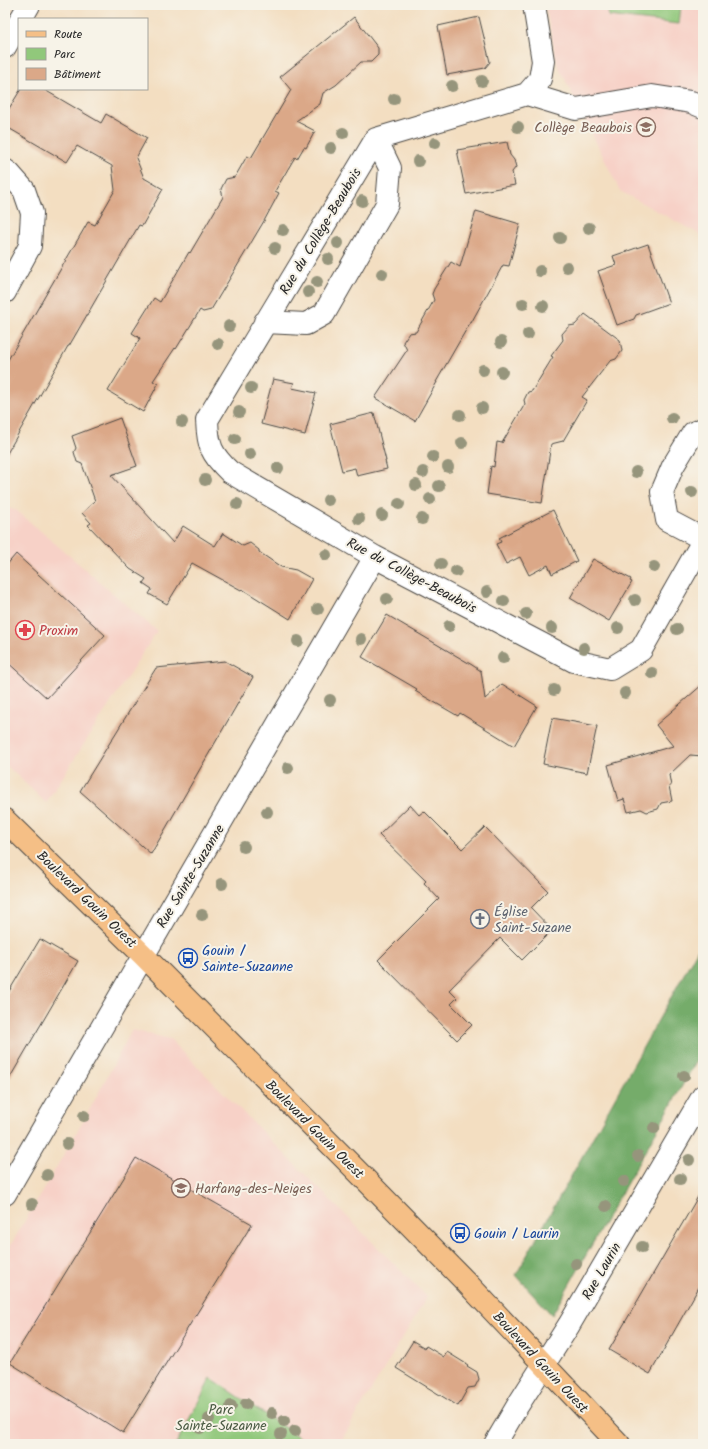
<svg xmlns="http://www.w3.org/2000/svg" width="708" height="1449" viewBox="0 0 708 1449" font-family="Kalam,sans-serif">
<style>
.built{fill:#f7d1c7}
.green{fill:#91c87b;stroke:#5e7a53}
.forest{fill:#74ac6b;stroke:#506c4b}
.building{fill:#dba888}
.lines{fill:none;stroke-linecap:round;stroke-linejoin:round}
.minor-casing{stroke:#494642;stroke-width:24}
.major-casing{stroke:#494642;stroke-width:24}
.minor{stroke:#fff;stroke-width:22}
.major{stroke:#f5bf86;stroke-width:22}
.tree{fill:#96957c}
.labels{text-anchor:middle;stroke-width:4;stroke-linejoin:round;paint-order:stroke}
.education-label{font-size:14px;fill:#785e54;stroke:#f7f3e8;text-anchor:end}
.street-label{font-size:14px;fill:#2b2b2b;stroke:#f7f3e8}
.health-label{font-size:14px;fill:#be3a42;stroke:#f7f3e8;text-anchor:start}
.worship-label{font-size:14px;fill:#5b616d;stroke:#f7f3e8;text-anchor:start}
.transit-label{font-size:14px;fill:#164399;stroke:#f7f3e8;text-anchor:start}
.park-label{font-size:14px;fill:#4a5a43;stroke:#f7f3e8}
</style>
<rect width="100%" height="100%" fill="#f7f3e8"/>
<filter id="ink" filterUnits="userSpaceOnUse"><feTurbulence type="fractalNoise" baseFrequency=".025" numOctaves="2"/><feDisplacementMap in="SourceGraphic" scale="8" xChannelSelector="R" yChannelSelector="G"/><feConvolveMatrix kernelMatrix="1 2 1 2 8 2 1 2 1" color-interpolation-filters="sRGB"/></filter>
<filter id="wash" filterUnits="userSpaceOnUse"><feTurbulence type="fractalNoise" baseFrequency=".012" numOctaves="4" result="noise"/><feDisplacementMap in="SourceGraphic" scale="16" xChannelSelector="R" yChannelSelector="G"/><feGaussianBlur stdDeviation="0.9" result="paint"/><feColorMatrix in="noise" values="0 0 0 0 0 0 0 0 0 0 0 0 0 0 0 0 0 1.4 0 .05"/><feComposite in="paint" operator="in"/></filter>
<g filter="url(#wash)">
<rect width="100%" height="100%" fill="#f3dec1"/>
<!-- built -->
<path class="built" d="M545,5h158v231l-83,-45 -63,-128z
M5,508l11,2 141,121 -111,172 -41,-39z
M132,1030l38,9 257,258 -88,147h-334v-189l79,-135z"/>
<!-- green -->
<path class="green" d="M609,5h72l-2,19 -71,-8z
M211,1378l98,66h-133z"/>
<!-- forest -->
<path class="forest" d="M703,940v109l-151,266 -36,-40z"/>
<g id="blocks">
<!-- building -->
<path class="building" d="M354,17l24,31v7l-7,7h-10l-25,23 -13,8 -3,11 -24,17 19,10 -9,17 -2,-1 -7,12 -2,-2 -20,34 4,2 -15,28 -53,89 -8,2 -3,-2 -24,39 -1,-1 -22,33 5,3 -15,28 -35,-21 32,-53 -8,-5 22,-35 6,4 29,-50 1,1 33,-56 -2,-8 5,-10 9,-2 12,-21 4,2 40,-68 -11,-13z
M479,17l11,45 -5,6 -38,7 -9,-49z
M21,89h22l58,34 5,-9 41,24 -11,20 8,20 19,11 -21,37 -3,-1 -70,121h-1l-63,111v-92l83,-143 7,3 20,-35 -3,-24 -35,-20 -10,16 -62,-36v-11z
M507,142l3,13 4,5 2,7 -4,5 3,13 -49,9 -9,-44z
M476,211l44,13 -11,42 -6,-1 -32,58h-1l-34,59h1l-22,39 -40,-23 32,-48 -4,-8 6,-9 7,-1 18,-32 -2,-6 2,-5 17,-27 9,5z
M648,244l21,59 -33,12 -2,4 -17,6 -19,-54 18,-6 -3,-9z
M585,314l35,26 2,11 -6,8 -6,2 -28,36 5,3 -24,41 -12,3 -9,59 -55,-9 4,-28 3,1 3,-25 5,1 23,-39 -1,-4 4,-8 4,-1 21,-34 -2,-1 12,-16 -1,-6 7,-8 6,-1z
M273,379l21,4 -2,5 24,5 -11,42 -44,-11z
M374,413l12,48h-1l2,8 -30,7 -2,-8 -13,3 -12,-47z
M120,418l17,48 -26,9 62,68 10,-17 32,20 8,-13 20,13 7,-3 9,7v2l22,15 15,3 16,9 -22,40 -48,-30 -1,1 -49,-27 -25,41 -18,-10 3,-5 -9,-6 3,-4 -16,-10 -42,-44 3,-2 -9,-10 13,-12 -13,-37 -5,-2 -3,-10 2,-4 -4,-12z
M553,510l24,51 -25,13 -4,-9 -19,10 -9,-18 -14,7 -10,-20 5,-2 -2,-4z
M16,554l89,81 -58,63 -42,-38v-93z
M593,559l38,20 -1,2 2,1 -23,39 -39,-23z
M387,615l85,50 9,6 4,28 17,-15 35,22 -23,40 -54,-33 -2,3 -43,-25 2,-2 -55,-32z
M225,661l28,16 -102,177 -71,-63 76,-123z
M703,684v72l-13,-1 -21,20 2,11h-2l3,15 -11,2 -3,6 -11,3 -6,-3 -13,3 -4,-13 -6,2 -10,-36 65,-19 -17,-21z
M552,718l45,8 -10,47 -44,-9z
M410,805l9,10 5,-4 38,38 23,-22 63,64 -17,17 21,22 -30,30 -22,-22 -51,52 8,8 -6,6 21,21 -15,15 -79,-80 61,-61 -15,-16 2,-2 -47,-46z
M40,939l38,22 -73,125v-88z
M136,1158l116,66 -129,209 -113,-70z
M703,1188v92l-53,94 -41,-24z
M413,1341l12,7 1,-2 18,11 3,-5 21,13 -1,1 10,6 2,7 -4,8 -7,1 -10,18 -62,-38z"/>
</g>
</g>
<g filter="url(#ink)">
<use href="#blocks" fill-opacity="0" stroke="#494642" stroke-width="1"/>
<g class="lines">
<defs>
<path id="minor" d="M534,5l9,56 -3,18 -13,15 -151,45 -169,281c1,26 4,34 23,52l145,85 199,104 36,8 31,-19 62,-109
M21,19l8,-14
M5,47l14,-24
M527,94l49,15 76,-13 39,6 12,5
M5,170l4,3 15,17 8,23 -2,33 -25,46
M265,322l41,2 18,-10 63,-110 3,-36 -14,-29
M703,429l-10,4 -20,33 -11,26 5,28 36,19
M5,1194l370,-637
M495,1444l23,-39 51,-80 134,-229"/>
<path id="major" d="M5,820l138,135 222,224 101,103 153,162"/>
</defs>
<!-- minor casing -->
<use href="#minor" class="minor-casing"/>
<!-- major casing -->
<use href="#major" class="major-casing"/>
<!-- minor -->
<use href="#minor" class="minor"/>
<!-- major -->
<use href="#major" class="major"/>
</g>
<!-- trees -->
<g class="tree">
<circle cx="482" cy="81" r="6"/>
<circle cx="452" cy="86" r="6"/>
<circle cx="394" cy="99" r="6"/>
<circle cx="518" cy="127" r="6"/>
<circle cx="343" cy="133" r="6"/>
<circle cx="435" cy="143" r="6"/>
<circle cx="331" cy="148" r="6"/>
<circle cx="418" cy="161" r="6"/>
<circle cx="362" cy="201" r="6"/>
<circle cx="589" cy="228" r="6"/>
<circle cx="283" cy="230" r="6"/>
<circle cx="560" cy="238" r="6"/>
<circle cx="338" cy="243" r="6"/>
<circle cx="275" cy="248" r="6"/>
<circle cx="328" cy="259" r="6"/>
<circle cx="567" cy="267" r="6"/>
<circle cx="540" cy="271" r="6"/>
<circle cx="382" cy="274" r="6"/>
<circle cx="317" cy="282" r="6"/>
<circle cx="308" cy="292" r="6"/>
<circle cx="523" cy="304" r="6"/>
<circle cx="543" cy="306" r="6"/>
<circle cx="229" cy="326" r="6"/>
<circle cx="528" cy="334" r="6"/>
<circle cx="501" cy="342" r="6"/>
<circle cx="218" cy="344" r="6"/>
<circle cx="483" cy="370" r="6"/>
<circle cx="502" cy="372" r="6"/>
<circle cx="251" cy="388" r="6"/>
<circle cx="482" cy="408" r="6"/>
<circle cx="239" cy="412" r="6"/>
<circle cx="460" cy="415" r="6"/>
<circle cx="672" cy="418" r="6"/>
<circle cx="182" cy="422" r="6"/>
<circle cx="235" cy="439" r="6"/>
<circle cx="462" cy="443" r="6"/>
<circle cx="250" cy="454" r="6"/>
<circle cx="433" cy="457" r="6"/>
<circle cx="448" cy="467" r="6"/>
<circle cx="278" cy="468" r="6"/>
<circle cx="423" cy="472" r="6"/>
<circle cx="636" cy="472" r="6"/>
<circle cx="205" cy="480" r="6"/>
<circle cx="416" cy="485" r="6"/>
<circle cx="439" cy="486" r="6"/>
<circle cx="692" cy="492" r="6"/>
<circle cx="430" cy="499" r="6"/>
<circle cx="328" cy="500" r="6"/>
<circle cx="237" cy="504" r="6"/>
<circle cx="399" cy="504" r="6"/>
<circle cx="382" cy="515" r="6"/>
<circle cx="359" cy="519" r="6"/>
<circle cx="422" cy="519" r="6"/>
<circle cx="326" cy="555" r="6"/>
<circle cx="441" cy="564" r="6"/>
<circle cx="654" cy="567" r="6"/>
<circle cx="456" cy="571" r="6"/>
<circle cx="487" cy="592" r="6"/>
<circle cx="387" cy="599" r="6"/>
<circle cx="635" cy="600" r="6"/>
<circle cx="504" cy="601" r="6"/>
<circle cx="318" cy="609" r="6"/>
<circle cx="526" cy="614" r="6"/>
<circle cx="449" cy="626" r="6"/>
<circle cx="552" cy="628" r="6"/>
<circle cx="618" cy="628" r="6"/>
<circle cx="677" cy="629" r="6"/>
<circle cx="361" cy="639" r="6"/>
<circle cx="298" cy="641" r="6"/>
<circle cx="584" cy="648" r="6"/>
<circle cx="503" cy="658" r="6"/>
<circle cx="652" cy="673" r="6"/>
<circle cx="554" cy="690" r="6"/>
<circle cx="625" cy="693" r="6"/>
<circle cx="330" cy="700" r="6"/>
<circle cx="288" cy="768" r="6"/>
<circle cx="267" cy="812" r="6"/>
<circle cx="244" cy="847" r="6"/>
<circle cx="222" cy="884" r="6"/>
<circle cx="202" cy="915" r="6"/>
<circle cx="684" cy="1076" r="6"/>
<circle cx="84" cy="1116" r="6"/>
<circle cx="654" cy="1128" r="6"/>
<circle cx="67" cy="1144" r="6"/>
<circle cx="638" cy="1156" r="6"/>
<circle cx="689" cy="1160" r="6"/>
<circle cx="47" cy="1175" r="6"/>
<circle cx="680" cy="1179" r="6"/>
<circle cx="624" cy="1181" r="6"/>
<circle cx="32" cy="1204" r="6"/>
<circle cx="606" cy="1206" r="6"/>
<circle cx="642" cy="1247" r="6"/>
<circle cx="576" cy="1264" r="6"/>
<circle cx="246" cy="1404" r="6"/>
<circle cx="231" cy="1406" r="6"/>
<circle cx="272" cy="1413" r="6"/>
<circle cx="209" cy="1419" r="6"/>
<circle cx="284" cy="1421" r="6"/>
<circle cx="200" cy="1428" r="6"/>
<circle cx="295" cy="1431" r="6"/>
<circle cx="281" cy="1434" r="6"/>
</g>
</g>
<!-- icons -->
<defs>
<symbol id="school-ring" viewBox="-11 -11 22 22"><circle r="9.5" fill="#f7f3e8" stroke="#8d6e63" stroke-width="1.5"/><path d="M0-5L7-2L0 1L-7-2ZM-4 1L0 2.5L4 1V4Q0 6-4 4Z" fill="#8d6e63"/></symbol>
<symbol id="pharmacy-ring" viewBox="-11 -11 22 22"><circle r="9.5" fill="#f7f3e8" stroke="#e0444e" stroke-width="1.5"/><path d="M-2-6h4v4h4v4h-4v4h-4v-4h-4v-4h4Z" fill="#e0444e"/></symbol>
<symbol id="church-ring" viewBox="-11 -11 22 22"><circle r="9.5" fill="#f7f3e8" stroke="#6b7280" stroke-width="1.5"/><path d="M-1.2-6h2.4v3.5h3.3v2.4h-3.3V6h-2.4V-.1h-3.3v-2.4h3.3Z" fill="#6b7280"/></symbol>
<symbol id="bus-ring" viewBox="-11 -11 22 22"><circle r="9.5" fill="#f7f3e8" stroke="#1a4fb4" stroke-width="1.5"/><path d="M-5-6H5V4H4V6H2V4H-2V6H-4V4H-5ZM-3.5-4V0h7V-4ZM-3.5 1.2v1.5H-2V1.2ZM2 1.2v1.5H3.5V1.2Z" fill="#1a4fb4"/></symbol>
</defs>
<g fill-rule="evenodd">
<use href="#school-ring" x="635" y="116" width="22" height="22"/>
<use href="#pharmacy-ring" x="14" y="619" width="22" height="22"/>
<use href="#church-ring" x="469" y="908" width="22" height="22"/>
<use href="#bus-ring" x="177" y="947" width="22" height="22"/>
<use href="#school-ring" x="170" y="1177" width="22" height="22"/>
<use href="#bus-ring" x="449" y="1222" width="22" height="22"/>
</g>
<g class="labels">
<!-- education labels -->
<g class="education-label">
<text x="632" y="132">Collège Beaubois</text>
<text x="195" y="1193" text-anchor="start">Harfang-des-Neiges</text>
</g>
<!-- street labels -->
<g class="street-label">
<text transform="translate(320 231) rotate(-59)" y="5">Rue du Collège-Beaubois</text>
<text transform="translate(412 575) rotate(28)" y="5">Rue du Collège-Beaubois</text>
<text transform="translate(190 876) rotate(-59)" y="5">Rue Sainte-Suzanne</text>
<text transform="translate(87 899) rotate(44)" y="5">Boulevard Gouin Ouest</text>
<text transform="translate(315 1129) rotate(45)" y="5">Boulevard Gouin Ouest</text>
<text transform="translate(601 1271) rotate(-60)" y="5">Rue Laurin</text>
<text transform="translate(541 1362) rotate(47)" y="5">Boulevard Gouin Ouest</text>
</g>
<!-- health labels -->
<g class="health-label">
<text x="39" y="635">Proxim</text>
</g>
<!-- worship labels -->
<g class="worship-label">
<text x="494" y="916">Église<tspan x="494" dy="16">Saint-Suzane</tspan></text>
</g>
<!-- transit labels -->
<g class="transit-label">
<text x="202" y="955">Gouin /<tspan x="202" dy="16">Sainte-Suzanne</tspan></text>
<text x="474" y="1238">Gouin / Laurin</text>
</g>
<!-- park labels -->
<g class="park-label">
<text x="221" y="1414">Parc<tspan x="221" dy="16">Sainte-Suzanne</tspan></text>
</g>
</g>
<!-- margin -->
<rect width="708" height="1449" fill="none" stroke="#f7f3e8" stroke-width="20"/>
<!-- legend -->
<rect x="18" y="18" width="130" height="72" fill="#f7f3e8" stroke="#a5a39c"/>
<rect x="26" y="31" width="20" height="6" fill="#f5bf86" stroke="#a5a39c"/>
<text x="54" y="38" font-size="12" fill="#2b2b2b">Route</text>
<rect x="26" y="48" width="20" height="12" fill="#91c87b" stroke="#a5a39c"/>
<text x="54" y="58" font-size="12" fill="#2b2b2b">Parc</text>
<rect x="26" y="68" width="20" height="12" fill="#dba888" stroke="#a5a39c"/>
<text x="54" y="78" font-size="12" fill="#2b2b2b">Bâtiment</text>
</svg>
